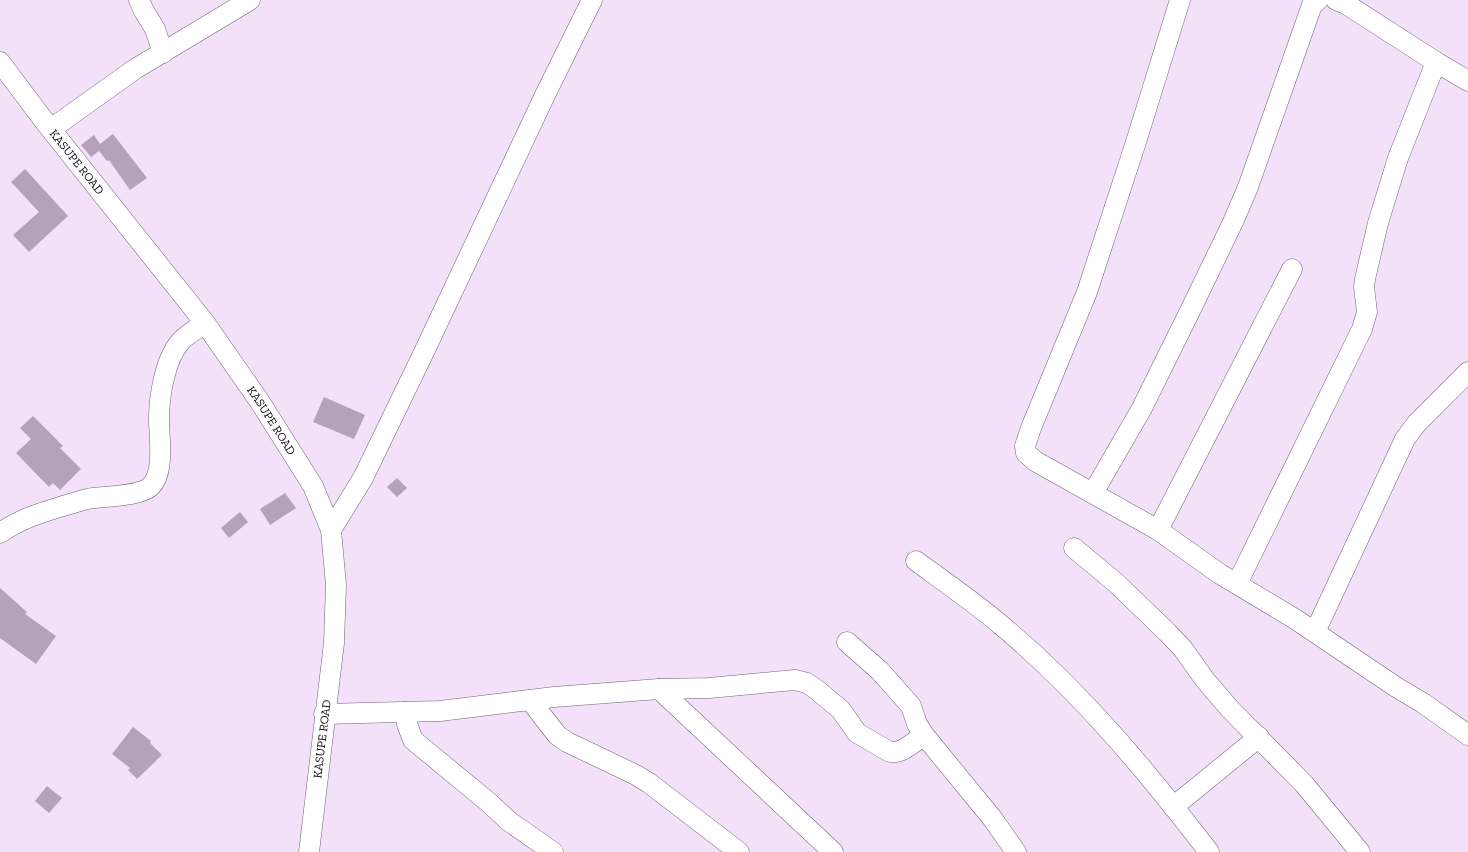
<svg xmlns="http://www.w3.org/2000/svg" width="1468" height="852" viewBox="0 0 1468 852" font-family="'Zilla Slab',serif">
<style>
.building{fill:#b3a2b9}
.lines{fill:none;stroke-linecap:round;stroke-linejoin:round}
.minor-casing{stroke:#706076;stroke-width:21}
.minor{stroke:#fff;stroke-width:20}
.labels{text-anchor:middle;stroke-width:4;stroke-linejoin:round;paint-order:stroke}
.street-label{font-size:12px;fill:#0f0911;stroke:#fff}
</style>
<rect width="100%" height="100%" fill="#f3e0f9"/>
<!-- building -->
<path class="building" d="M113,134l34,44 -17,12 -21,-30 -2,1 -8,-10 -8,6 -10,-12 13,-10 6,9z
M25,169l43,47 -39,36 -16,-17 26,-23 -28,-30z
M324,397l41,18 -11,24 -41,-17z
M33,416l30,30 -3,2 21,21 -21,21 -7,-7 -4,4 -33,-34 15,-14 -11,-11z
M397,478l10,10 -10,9 -10,-10z
M285,493l11,15 -26,17 -10,-16z
M240,512l8,10 -19,16 -8,-10z
M0,588l27,24 -2,2 31,22 -20,28 -36,-26z
M133,727l18,14 -1,2 12,12 -25,24 -9,-9 2,-2 -18,-14z
M47,786l15,12 -13,15 -14,-12z"/>
<g class="lines">
<defs>
<g id="minor">
<path d="M139,0l5,11 11,18 8,24"/>
<path d="M1180,0l-44,142 -49,150 -56,136 -6,18 1,7 9,8 123,69 62,44 75,45 101,68 27,16 45,32"/>
<path d="M1336,0l10,4 90,58"/>
<path id="s1" d="M0,62l45,60 160,201 55,79 53,84 18,44 5,55 -2,58 -25,209"/>
<path d="M51,129l84,-60 115,-69"/>
<path d="M1093,493l49,-85 48,-97 43,-89 15,-35 64,-182 6,-5"/>
<path d="M331,530l32,-52 61,-126 122,-259 46,-93"/>
<path d="M1158,530l134,-261"/>
<path d="M0,533c20,-14 40,-20 63,-27 8,-2 16,-5 24,-7 16,-3 53,-2 64,-13 14,-14 8,-49 8,-67 0,-22 6,-61 22,-78 6,-7 16,-12 24,-18"/>
<path d="M1074,548l41,34 53,51 15,16 22,31 25,29 74,75 56,68"/>
<path d="M916,561c29,21 58,41 85,64 79,66 145,145 208,227"/>
<path d="M1237,584l125,-255 5,-17 -3,-25 1,-8 13,-56 20,-65 38,-96 32,19"/>
<path d="M1315,632l90,-193 12,-16 51,-51"/>
<path d="M847,642l33,29 31,35 6,18 7,11 68,83 24,34"/>
<path d="M659,689l174,163"/>
<path d="M530,700l27,35 10,7 69,33 13,8 90,69"/>
<path d="M405,712l2,12 6,16 74,61 23,21 43,30"/>
<path d="M324,714l116,-3 114,-14 105,-8 50,-1 86,-8 12,3 10,7 24,20 16,23 33,19c12,2 24,-10 34,-17"/>
<path d="M1173,807l86,-70"/>
</g>
</defs>
<!-- minor casing -->
<use href="#minor" class="minor-casing"/>
<!-- minor -->
<use href="#minor" class="minor"/>
</g>
<g class="labels">
<!-- street labels -->
<g class="street-label">
<text dy="4" stroke="none"><textPath href="#s1" startOffset="126">KASUPE ROAD</textPath></text>
<text dy="4" stroke="none"><textPath href="#s1" startOffset="450">KASUPE ROAD</textPath></text>
<text transform="translate(322 739) rotate(-83)" y="4">KASUPE ROAD</text>
</g>
</g>
</svg>
